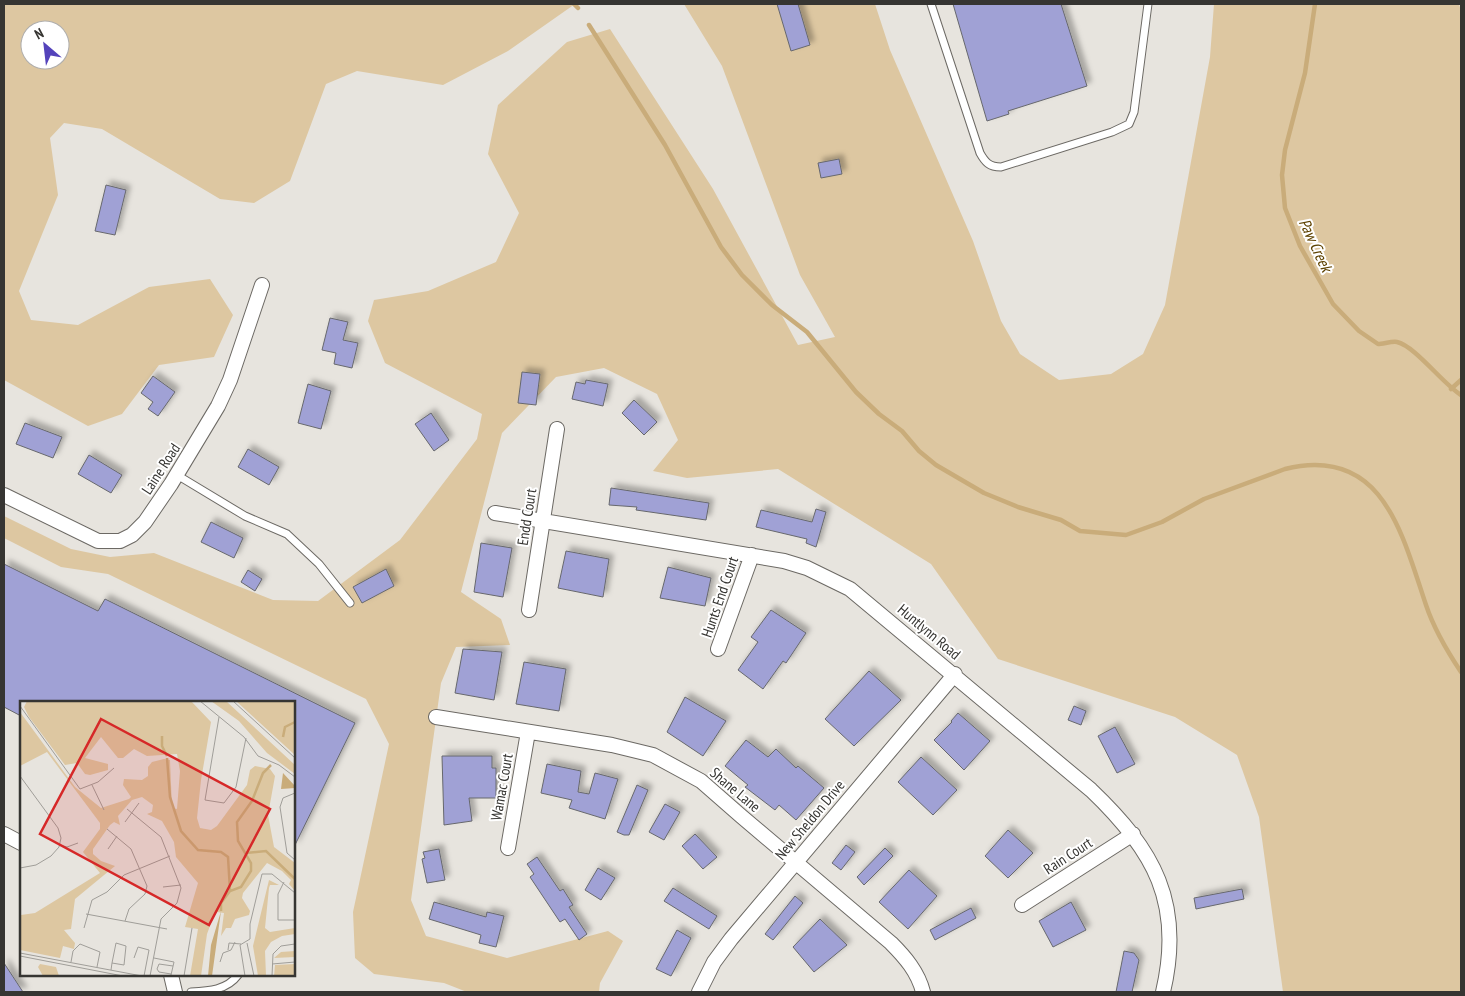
<svg xmlns="http://www.w3.org/2000/svg" width="1465" height="996" viewBox="0 0 1465 996" font-family="'PT Sans Narrow',sans-serif">
<style>
.green{fill:#ddc7a1;fill-rule:evenodd}
.lines{fill:none;stroke-linecap:round;stroke-linejoin:round}
.stream{stroke:#c9ac7a;stroke-width:4.5}
.building{fill:#a0a1d5;stroke:#67686d;filter:url(#shadow)}
.service-casing{stroke:#6c6964;stroke-width:9}
.minor-casing{stroke:#6c6964;stroke-width:16}
.service{stroke:#fff;stroke-width:7}
.minor{stroke:#fff;stroke-width:14}
.labels{text-anchor:middle;stroke-width:4;stroke-linejoin:round;paint-order:stroke}
.street-label{font-size:15px;fill:#363532;stroke:#fff}
.water-label{font-size:16px;font-style:italic;fill:#5e4200;stroke:#fff}
.inset-river{fill:none;stroke:#c9ac7a;stroke-width:2.5}
.inset-road{fill:none;stroke:#a09e99;stroke-width:1}
.view{fill:#d62828;fill-opacity:0.15;stroke:#d62828;stroke-width:2.5}
.inset-edge{fill:none;stroke:#363532;stroke-width:2.5}
</style>
<defs>
<filter id="shadow"><feDropShadow dx="4.5" dy="-4.5" stdDeviation="2.5" flood-color="#0004"/></filter>
</defs>
<rect width="100%" height="100%" fill="#e7e4de"/>
<!-- green -->
<path class="green" d="M4,4h571l-67,47 -65,34 -86,-14 -31,13 -36,97 -36,22 -34,-4 -118,-70 -38,-6 -14,15 8,57 -39,96 12,29 47,5 71,-38 61,-8 23,36 -19,42 -55,8 -37,49 -34,12 -84,-46zM30,30h30v30h-30z
M684,4h191l15,46 83,191 28,80 19,33 39,26 52,-6 32,-20 22,-49 45,-248 4,-53h245l2,7v981h-178l-24,-175 -22,-62 -62,-38 -177,-58 -67,-95 -153,-95 -91,9 -34,-7 25,-31 -21,-46 -53,-26 -48,9 -54,56 -41,159 40,27 9,26 -54,2 -15,36 -30,217 15,36 81,22 101,-27 15,10 -23,42 -1,9h-132l-23,-9 -70,-9 -19,-16 -2,-46 36,-168 -23,-45 -258,-125 -47,-7 -57,-29v-22l67,33 39,8 44,-4 119,47 45,1 82,-61 77,-101 5,-25 -97,-51 -17,-42 6,-21 54,-9 68,-29 23,-49 -31,-59 10,-49 69,-63 43,-13 103,160 85,156 37,-8 -35,-62 -78,-209z"/>
<g class="lines">
<!-- stream -->
<path class="stream" d="M574,4l4,4
M1315,4l-10,69 -20,77 -3,25 3,33 15,38 33,58 26,27 19,13c5,0 14,-3 19,-2 18,4 46,42 64,53
M589,25l76,120 56,102 21,28 30,30 35,27 49,60 23,22 23,17 17,20 17,14 48,28 34,14 43,13 19,11 46,4 36,-13 42,-23 81,-30c98,-24 117,65 141,136 8,24 21,46 35,67
M1451,389l10,-9"/>
</g>
<!-- building -->
<path class="building" d="M777,4h21l12,41 -19,6z
M953,4h108l26,82 -79,25 1,3 -22,7z
M839,159l3,15 -21,4 -3,-15z
M106,185l20,5 -11,45 -20,-4z
M330,318l18,4 -5,18 15,3 -6,25 -18,-4 2,-11 -14,-3z
M522,372l18,2 -4,31 -18,-2z
M153,376l22,16 -17,24 -10,-7 5,-7 -12,-9z
M586,380l22,4 -5,22 -31,-7 4,-17 9,2z
M308,384l23,7 -10,38 -23,-6z
M634,400l23,22 -13,13 -22,-22z
M431,413l18,27 -15,11 -19,-27z
M25,423l37,14 -9,21 -37,-14z
M248,449l31,18 -10,18 -31,-18z
M89,455l33,20 -11,18 -33,-19z
M611,488l98,15 -3,17 -70,-10 1,-3 -28,-2z
M816,509l10,3 -10,35 -10,-4 1,-4 -51,-12 5,-17 51,12z
M211,522l32,16 -9,20 -33,-16z
M481,543l31,5 -9,49 -29,-5z
M566,551l43,8 -6,38 -45,-9z
M4,564l94,47 7,-12 250,124 -61,124v-145h-273v14l-17,-9z
M668,567l43,11 -6,28 -45,-8z
M386,569l8,17 -32,17 -9,-16z
M248,570l14,9 -7,12 -14,-9z
M771,610l35,23 -20,30 -3,-2 -20,28 -25,-19 20,-28 -7,-5z
M463,649l39,3 -8,48 -39,-7z
M524,662l42,7 -7,42 -43,-7z
M869,671l32,29 -47,46 -29,-27z
M685,697l41,24 -23,35 -36,-24z
M1074,706l12,5 -5,14 -13,-5z
M958,713l32,28 -26,29 -30,-30 18,-18 -1,-1z
M1115,727l20,37 -18,9 -19,-37z
M746,740l22,17 8,-8 20,19 2,-2 26,22 -28,32 -17,-15 -4,5 -30,-23 3,-2 -23,-19z
M442,756h50v12h4v30h-27l3,23 -28,4z
M921,757l36,33 -24,25 -35,-33z
M547,764l34,7 -3,21 11,2 6,-21 23,6 -13,40 -36,-11 3,-8 -31,-7z
M637,785l11,5 -19,45h-5l-7,-3z
M665,804l15,8 -16,28 -15,-8z
M1008,830l25,23 -25,25 -23,-22z
M695,834l22,23 -14,12 -21,-23z
M846,845l9,7 -14,18 -9,-7z
M885,848l8,8 -29,29 -7,-8z
M439,849l6,31 -18,3 -5,-24 3,-1 -2,-6z
M537,857l23,34 3,-2 10,16 -4,2 18,27 -8,6 -14,-21 -5,3 -30,-45 4,-3 -7,-10z
M598,868l17,10 -14,22 -16,-10z
M909,870l28,26 -29,33 -29,-27z
M673,888l44,28 -8,13 -45,-28z
M1242,889l2,10 -48,10 -2,-11z
M795,896l8,7 -30,37 -8,-6z
M434,902l52,15 1,-5 17,4 -8,31 -17,-4 2,-8 -52,-16z
M1071,902l15,28 -33,17 -14,-26z
M971,908l5,10 -41,22 -5,-10z
M820,919l27,26 -33,27 -21,-25z
M677,930l14,8 -20,38 -15,-7z
M1124,951l10,2 5,7 -7,32h-16z
M4,963l19,29h-19z"/>
<g class="lines">
<defs>
<path id="service" d="M931,4l49,149c5,9 9,14 21,14l111,-35 17,-8 5,-12 14,-108
M177,475l68,41 42,18 32,30 31,39
M191,992c18,-1 36,-2 47,-17"/>
<path id="minor" d="M4,495l94,46h22l12,-6 13,-13 26,-38 47,-78 12,-26 32,-95
M495,513l289,48 23,7 43,21 241,201c63,60 93,113 72,202
M529,610l28,-181
M718,649l34,-94
M436,717l176,28 41,10 48,26 40,35 150,127c14,14 27,29 32,49
M4,834l17,9
M508,848l20,-116
M1022,905l111,-71
M171,975l4,17
M699,992l15,-30 17,-23 224,-265"/>
</defs>
<!-- service casing -->
<use href="#service" class="service-casing"/>
<!-- minor casing -->
<use href="#minor" class="minor-casing"/>
<!-- service -->
<use href="#service" class="service"/>
<!-- minor -->
<use href="#minor" class="minor"/>
</g>
<g class="labels">
<!-- street labels -->
<g class="street-label">
<text transform="translate(161 469) rotate(-57)" y="5">Laine Road</text>
<text transform="translate(527 517) rotate(-81)" y="5">Endd Court</text>
<text transform="translate(720 597) rotate(-71)" y="5">Hunts End Court</text>
<text transform="translate(929 632) rotate(40)" y="5">Huntlynn Road</text>
<text transform="translate(502 787) rotate(-80)" y="5">Wamac Court</text>
<text transform="translate(735 790) rotate(40)" y="5">Shane Lane</text>
<text transform="translate(810 820) rotate(-50)" y="5">New Sheldon Drive</text>
<text transform="translate(1068 856) rotate(-33)" y="5">Rain Court</text>
</g>
<!-- water labels -->
<g class="water-label">
<text transform="translate(1316 245) rotate(65)" y="6">Paw Creek</text>
</g>
</g>
<!-- overview -->
<g transform="translate(20 701)">
<rect width="275" height="275" fill="#e7e4de"/>
<path d="M7,0h164l20,21 -10,58 -4,38 3,10 11,2 6,-4 30,-41 3,-15 5,-4 15,3 5,7 -7,39 6,32 21,16v28l-6,-7 2,-4 -9,-9 -15,-8 -24,30 -1,5 8,13 -1,4 -14,4 -4,9h-5l-5,8 3,-23 -7,-1 -3,3 -7,19 -6,42h-11l8,-47 -13,-2 13,-44 -22,-26 -2,-15 -12,-21 -15,-7 5,-2 1,-7 -11,-8 -10,3 -14,16 2,9 -6,-3 -4,3 -17,24v5l8,7 14,5 -40,33 -4,30 -7,1 11,13 -1,6 -11,-3 -3,12 -40,-8 1,-35 14,-2 65,-40 -17,-21 17,-23v-6l-53,-71 -27,14v-54l55,75 26,21 28,-9 2,-2 -8,-12 1,-6 18,1 6,-4v-9l4,-5 12,-3 6,1 2,48 5,1 3,-38 -3,-17 -30,2 -13,-7 -11,9h-5l-17,-21 -16,21 23,6v6l-18,5 -5,-1 -8,-11 -12,2 -36,-48 -5,-10zM191,0h15l69,64v9l-28,-21 -28,-32zM216,0h59v54zM249,179l10,5h-9l-1,3 -4,40 5,4 25,-4v6l-13,2 -11,6 -6,9 1,25h-8l-5,-30zM275,250v6l-21,1 7,-6zM20,263l16,3 3,9h-16l-5,-9zM275,263v12h-21l1,-11z" fill="#ddc7a1"/>
<path d="M263,72l12,13v2l-14,1zM201,210l-9,65h-4l3,-31z" fill="#c9ac7a"/>
<path class="inset-river" d="M142,35v10l5,10M263,36l2,-10 10,-5M147,57l3,39 11,34 17,19 23,2 7,5 2,33M226,152l20,-2 29,28M201,210v-8l9,-12 11,-4 10,-16v-8l-13,-22 -1,-19 15,-21 11,-28 8,-8"/>
<path class="inset-road" d="M180,0l44,36 14,19 21,9 16,12M213,0l62,57M0,5l60,83 18,-7 16,-14M199,16l-14,83 19,3 12,-16 10,-49M0,75l38,52 3,10 -2,9 -8,9 -15,9 -16,3M72,84l12,25M275,92l-12,5 -3,9 7,46 8,7M107,108l34,28 20,51 -4,15 -16,16 -11,57M105,121l14,-19M87,128l24,20 16,37 -2,8 -16,15 -4,12M40,144l7,2 11,-4M88,148l9,-13M264,181l-6,12v26h17M143,186l18,-2M66,213l81,15M64,227l8,-28 15,-8 17,-17 46,-19M227,242l7,33M208,249l1,-7 12,1M0,252l122,23M0,255l103,20M114,257l4,-11 11,3 -5,26M134,257l20,4 -3,13M51,261l2,-11 7,-7 20,8 -3,15M200,261l3,-9 8,-3 4,-8M252,263l23,-2M91,269l1,-7 4,-20 10,3 -2,19 -12,-2M151,273l-12,-2 -2,-3 2,-5 14,2M164,275l8,-48M225,275l-5,-31 10,-6v-15l12,-50h10l23,19M252,275l1,-22 8,-8 14,-2"/>
<path class="view" d="M81,18l169,90 -61,116 -169,-91z"/>
<rect width="275" height="275" class="inset-edge"/>
</g>
<!-- border -->
<rect width="1465" height="996" fill="none" stroke="#363532" stroke-width="10"/>
<!-- north arrow -->
<g transform="translate(45 45) rotate(332)"><circle r="24" fill="#ffffff" stroke="#afaead"/>
<path d="M0-4L9 19L0 12L-9 19Z" fill="#5443bb"/>
<text y="-8" font-size="14" font-weight="bold" text-anchor="middle" fill="#363532">N</text>
</g>
</svg>
